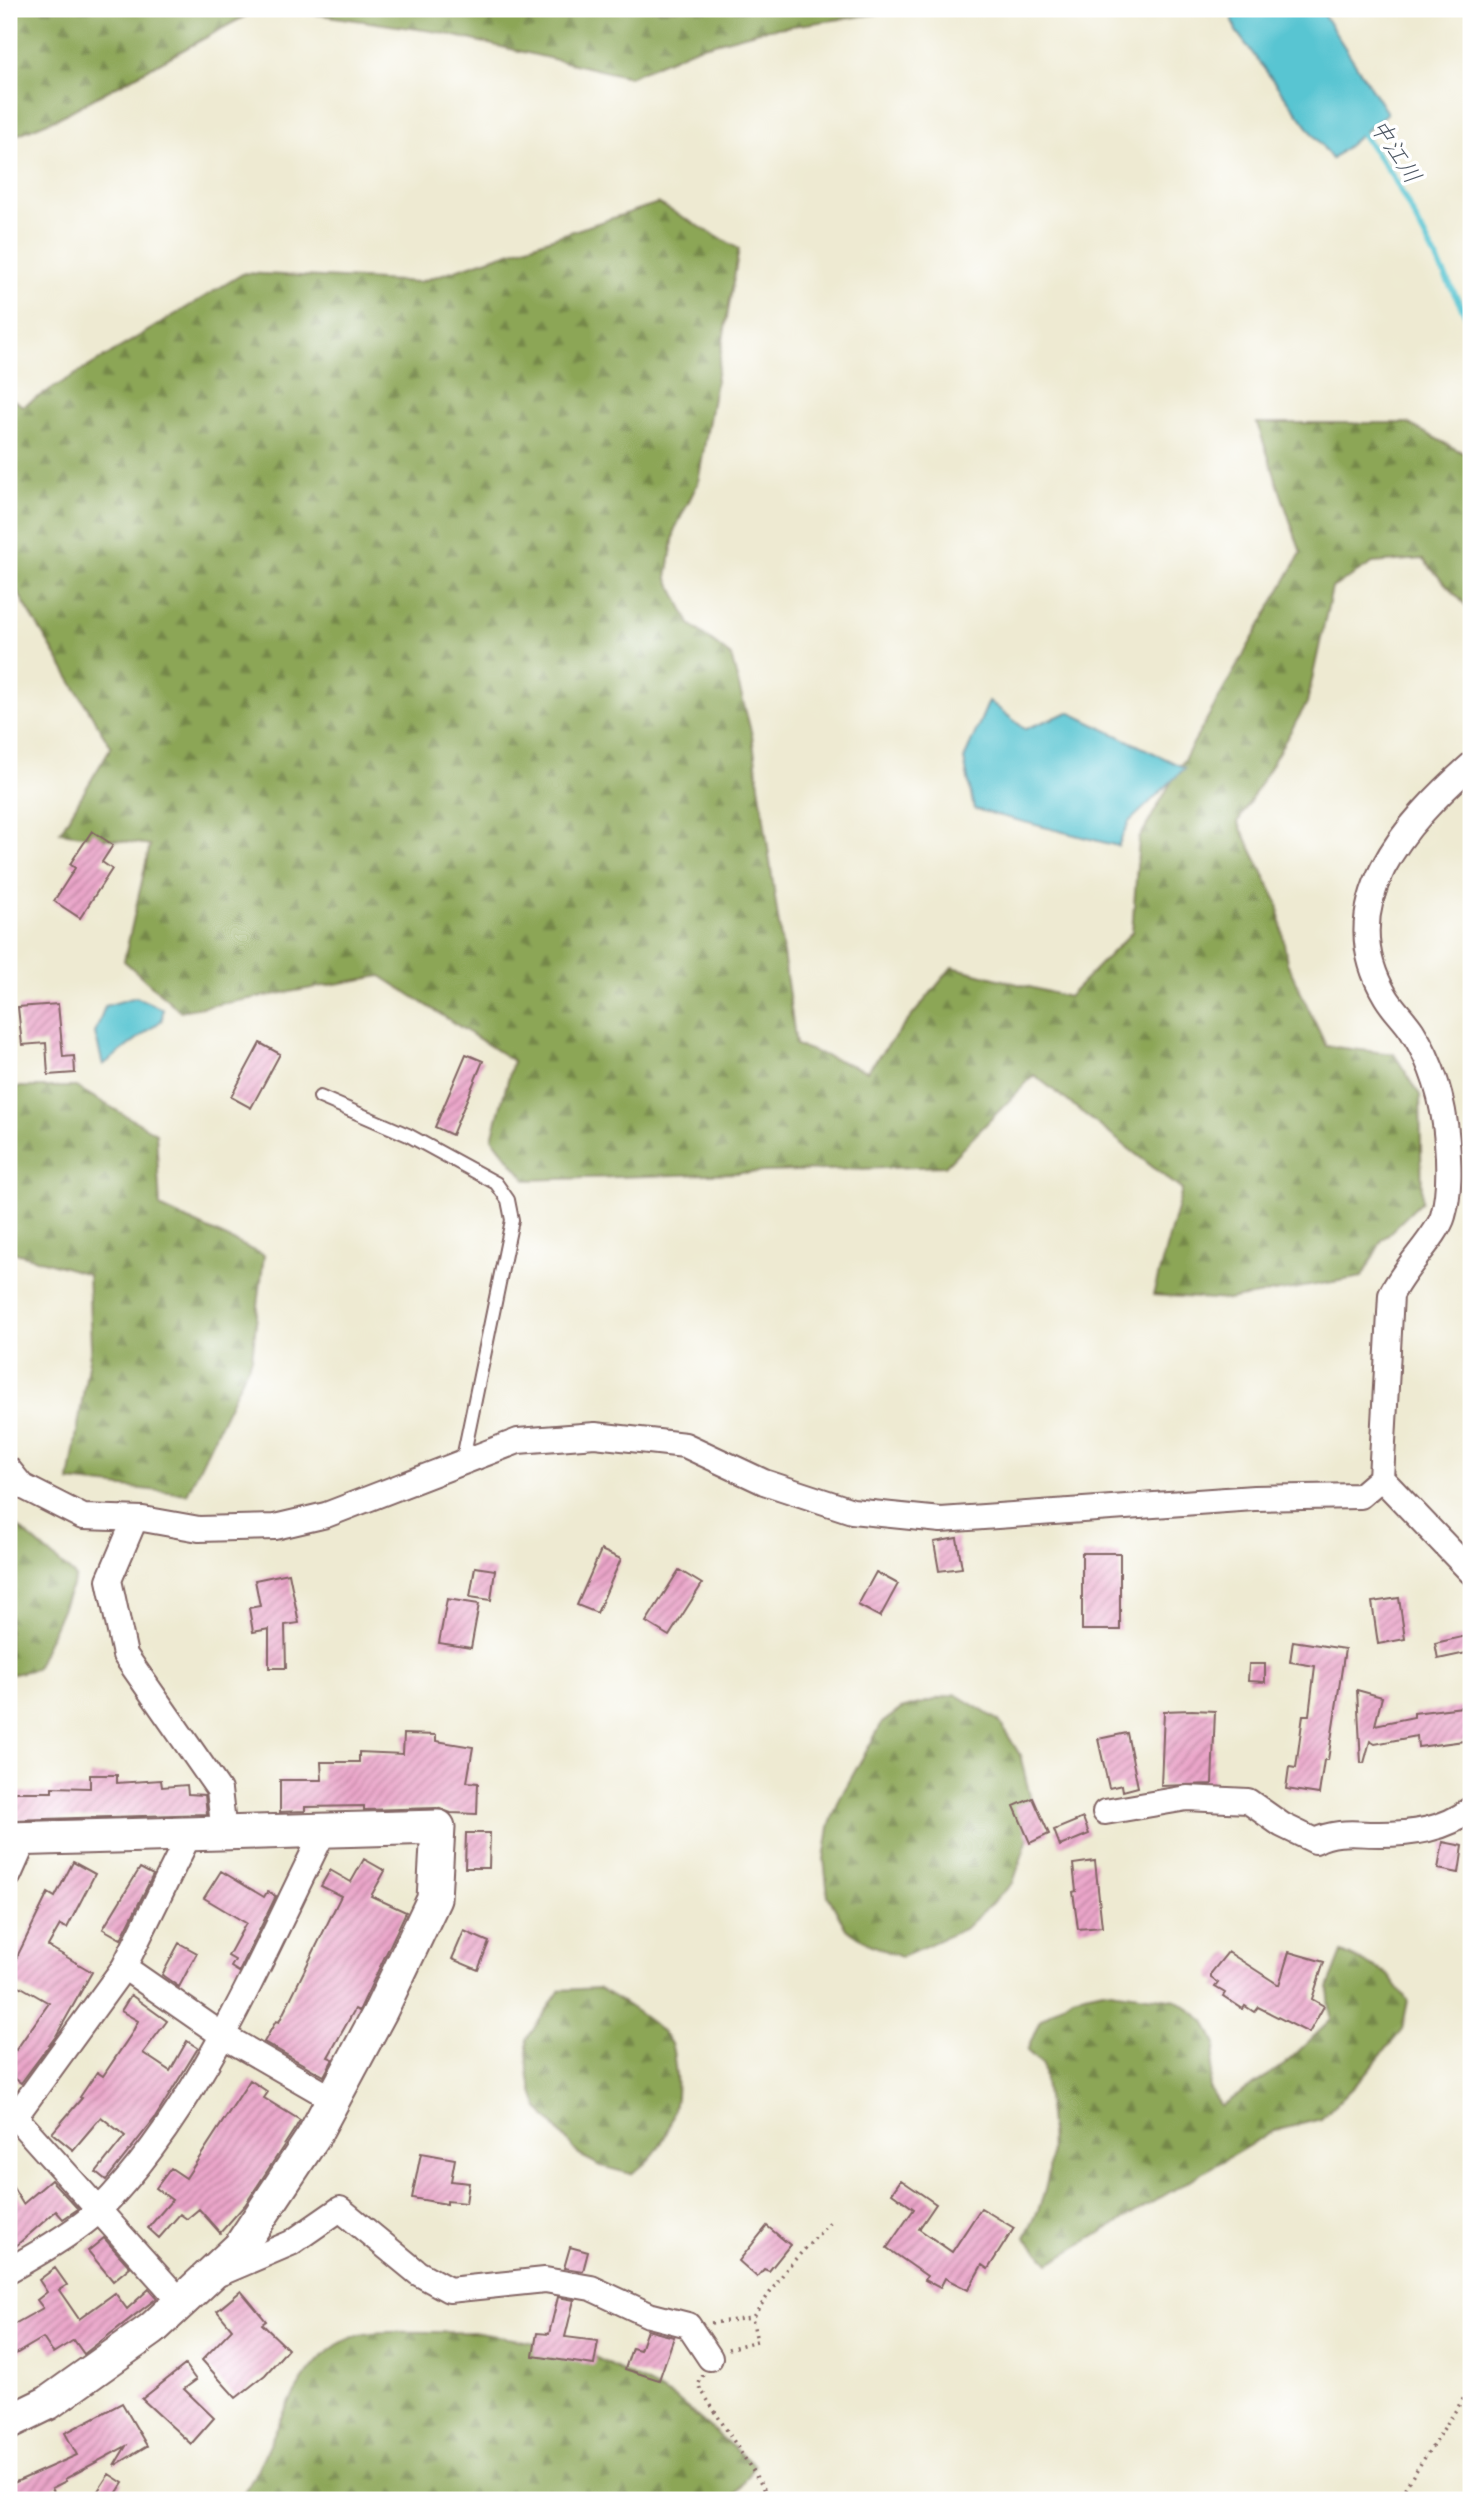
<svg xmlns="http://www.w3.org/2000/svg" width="1480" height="2509" viewBox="0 0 1480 2509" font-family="'Comic Neue','Klee One',sans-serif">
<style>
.forest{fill:url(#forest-firs);stroke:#6b6241;stroke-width:2}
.water{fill:#59c5d2;stroke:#52727e;stroke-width:2}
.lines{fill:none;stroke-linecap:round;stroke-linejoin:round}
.stream{stroke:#59c5d2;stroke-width:6}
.building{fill:url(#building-hatch)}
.lane-casing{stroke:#836665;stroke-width:16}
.street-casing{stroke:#836665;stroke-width:28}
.secondary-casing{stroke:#836665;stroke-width:37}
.path{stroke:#836665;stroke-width:3.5;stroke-dasharray:2 5;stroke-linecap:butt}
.lane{stroke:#fff;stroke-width:12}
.street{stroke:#fff;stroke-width:24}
.secondary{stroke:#fff;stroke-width:33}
.labels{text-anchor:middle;stroke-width:7;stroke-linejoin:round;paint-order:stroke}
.water-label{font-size:24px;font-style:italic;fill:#4f5965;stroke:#fff}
</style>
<defs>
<pattern id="forest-firs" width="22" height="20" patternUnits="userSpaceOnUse" patternTransform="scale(1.75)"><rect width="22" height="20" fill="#8ca657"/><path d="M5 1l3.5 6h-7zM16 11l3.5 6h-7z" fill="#748748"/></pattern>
<pattern id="building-hatch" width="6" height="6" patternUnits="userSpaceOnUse" patternTransform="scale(1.75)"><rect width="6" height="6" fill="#eaa5c9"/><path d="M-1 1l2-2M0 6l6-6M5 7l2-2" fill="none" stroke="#c086a3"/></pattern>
</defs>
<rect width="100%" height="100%" fill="#fff"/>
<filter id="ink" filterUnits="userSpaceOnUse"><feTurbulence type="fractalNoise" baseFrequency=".0143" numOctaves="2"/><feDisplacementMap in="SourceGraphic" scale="14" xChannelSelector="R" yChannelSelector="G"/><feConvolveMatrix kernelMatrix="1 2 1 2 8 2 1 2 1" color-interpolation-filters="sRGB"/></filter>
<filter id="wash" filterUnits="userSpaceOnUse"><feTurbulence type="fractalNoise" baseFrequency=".00686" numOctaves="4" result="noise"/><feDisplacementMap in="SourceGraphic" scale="28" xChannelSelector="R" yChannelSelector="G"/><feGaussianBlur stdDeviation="1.57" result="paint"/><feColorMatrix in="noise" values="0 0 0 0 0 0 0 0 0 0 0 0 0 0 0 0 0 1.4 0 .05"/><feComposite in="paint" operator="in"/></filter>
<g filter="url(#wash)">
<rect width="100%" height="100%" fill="#eeead2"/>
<!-- forest -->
<path class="forest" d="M9,9h249l-198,108 -51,21z
M280,9h632l-149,21 -67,18 -67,29 -191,-45z
M658,203l81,46 -41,234 -23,46 -8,48 23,47 41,32 21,79 44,310 71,26 85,-104 116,30 64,-65 7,-93 162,-286 -44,-130h150l64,34v154l-49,-52 -49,4 -41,25 -25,115 -69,119 40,81 9,60 39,83 68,8 26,41 2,106 -40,39 -20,37 -134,23 -75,-5 29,-105 -148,-115 -89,91 -419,14 -34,-42 21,-77 -132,-85 -201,35 -56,-50 26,-116 -90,-13 51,-85 -102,-169v-181l14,9 221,-133 175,9z
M9,1087h67l80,46 4,74 104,48 -12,103 -65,136 -118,-13 22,-135 -3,-72 -79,-23z
M9,1519l67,58 -40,92 -27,6z
M955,1694l44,27 21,34 15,62 -22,66 -47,45 -65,29 -32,-13 -23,-15 -18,-33 -4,-37 5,-32 11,-29 42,-75 19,-14z
M1342,1952l46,22 20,27 -6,29 -39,47 -42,42 -47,12 -225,132 -24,-26c36,-63 26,-104 18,-172l-16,-14 13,-31 32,-23 31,-7 74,10 28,21 11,23 -7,44 12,18 63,-41 47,-45 -3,-32z
M599,1988c19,11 63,37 72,56 3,6 3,16 4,22 6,41 -7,85 -44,108l-30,-8 -22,-11 -41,-48 -10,-32 -1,-36 33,-49z
M473,2332l110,19 92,47 80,68 -23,34h-492c36,-52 56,-159 131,-167 33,-3 68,0 102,-1z"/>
<!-- water -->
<path class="water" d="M1230,9h90l67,104 -55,46 -96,-128z
M989,701l36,28 44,-17 116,56 -56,54 -11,24 -144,-37 -10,-50z
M136,997l27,12 -1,11 -59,45 -8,-32 10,-27z"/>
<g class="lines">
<!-- stream -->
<path class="stream" d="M1357,127l37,51 77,147"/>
</g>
<g id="blocks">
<!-- building -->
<path class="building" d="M92,831l21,14 -11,17 10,7 -32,49 -26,-17 21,-33 -5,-4z
M58,1004l5,53 11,-1 1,17 -27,2 -2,-32 -24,2 -4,-38z
M260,1043l20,11 -29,54 -20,-11z
M466,1054l17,7 -31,74 -17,-8z
M957,1538l5,30 -23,3 -5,-29z
M601,1550l20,9 -24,54 -20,-8z
M1082,1553h38v77h-38z
M475,1567l20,3 -4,30 -21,-3z
M679,1570l23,14 -33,52 -23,-14z
M876,1572l22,12 -18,33 -22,-12z
M289,1573l10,50 -14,2 1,43h-17v-39l-16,3 -4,-24 11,-2 -5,-26z
M1399,1598l6,41 -27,5 -6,-42z
M447,1599l32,5 -8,44 -32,-5z
M1471,1635v17l-33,7 -3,-16z
M1293,1641l52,8 -17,111h-4l-5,34 -33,-5 3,-22 7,1 7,-53h6l6,-49 -25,-4z
M1249,1664h16v18l-17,-1z
M1357,1690l25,7 -7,28 39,-8v-4l57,-7v34l-53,7 -1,-11 -42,8 -5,-3 -6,22h-3z
M1192,1710l23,1 -3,73 -51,2 3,-75z
M1127,1733l11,54 -15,4 -1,-6 -13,3 -11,-49z
M404,1734l32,1v6l37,6 -6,35 11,1 -1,31 -26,-1 -14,-5 -73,2v-4l-59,1v4l-25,1v-32h42l-1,-18h38v-10l44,2z
M90,1775h27v8l44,-3 1,7 25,-2 1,9 17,1 2,19 -194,6 1,-28h38v-5l38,1z
M1033,1798l16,36 -19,9 -16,-37z
M1083,1818l6,16 -29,12 -6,-16z
M466,1833h24l-1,35h-24z
M1443,1842l20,4 -4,27 -21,-4z
M364,1859l21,12 -14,25 35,16 -47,99 -4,-2 -27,48 5,2 -9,17 -60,-34 12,-21 3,1 62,-126 -20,-10 9,-16 21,12z
M1095,1861l7,66 -24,2 -5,-37 3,-1 -3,-27z
M73,1862l22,12 -28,54 -7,-3 -12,21 44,26 -36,64 -35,47 -12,-9v-29l7,5 33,-47 -40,-23v-22l6,3 33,-68 7,4z
M140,1868l13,7 -32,64 -18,-10z
M221,1871l43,26 3,-5 9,4 -37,76 -8,-5 4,-7 -7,-4 18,-33 -42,-25z
M464,1931l25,11 -11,28 -26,-11z
M179,1943l18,10 -18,34 -17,-12z
M1228,1952l51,33 10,-33 35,10 -12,37 12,7 -15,27 -51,-26 -4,5 -9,-6 -2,3 -20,-13 2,-3 -10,-6 3,-4 -7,-5v-5z
M131,1995l36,26 -24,32 27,18 17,-30 11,7 -43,70 -49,62 -10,-8 29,-36 -24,-19 -28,33 -21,-17 30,-35 -2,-1 17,-25 6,4 29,-43 6,-12 -17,-10z
M250,2080l18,12 -4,6 36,22 -4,7 -51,78 -25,28 -21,-24 -12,10 -7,-5 -21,24 -11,-10 24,-28 -16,-12 15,-20 15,10z
M421,2153l34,6 -4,22 18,2 -3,20 -19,-2v3l-35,-6z
M51,2180l27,29 -15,10 -7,-8 -47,41v-71l14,23z
M901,2180l35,24 -17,25 33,23 29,-44 33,20 -26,41 -6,-4 -14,25 -23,-12 -5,10 -15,-8 2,-4 -40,-28 27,-39 -22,-16z
M767,2226l23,19 -21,26 -5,-2 -7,8 -18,-16z
M104,2238l26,29 -17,14 -25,-30z
M570,2247l18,5 -5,19 -19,-3z
M55,2268l12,17 -8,5 20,29 36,-26 12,16 22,-20 8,9 -73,56 -10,-14 -21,13 -10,-15 -34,20v-31l34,-19 -6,-8 10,-8 -8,-12z
M241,2291l25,30 -4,3 26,25 -23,26 -29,23 -34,-38 30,-31 -15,-18z
M558,2297l16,3 -9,37 33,4 -4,24 -61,-9 4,-23 12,1z
M647,2330l27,7 -15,43 -34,-11 7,-21 8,2z
M185,2365l11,15 -12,9 30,29 -23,26 -49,-45z
M122,2403l25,43 -33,20 12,-20 -61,33 1,2 -14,7 6,12h-49v-15l68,-30 -12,-22z
M109,2474l14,9 -11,17h-20z"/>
</g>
</g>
<g filter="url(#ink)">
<use href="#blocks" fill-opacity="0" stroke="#836665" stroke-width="2"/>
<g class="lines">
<defs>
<path id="lane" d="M320,1097l88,38 88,48 12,17 4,20 -50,243"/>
<path id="street" d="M9,1470l13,16 61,31 60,2 56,10 76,-2 51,-12 192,-74 77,-6 90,10 79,37 88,29 89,9 313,-22 106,-2 21,-18 10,-183c11,-25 47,-60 52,-79 7,-24 6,-50 4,-74 -3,-39 -14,-78 -35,-111 -8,-12 -19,-22 -26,-34 -56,-93 20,-174 85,-232
M1381,1478l90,94
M135,1519l-26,61 16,75 94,135 5,43
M1105,1812l82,-14 61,3 34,24 33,16c21,-11 41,-7 64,-7 32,0 66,-4 92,-25
M9,1875l16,-36
M124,1967l98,68 111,64
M9,2110l172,192
M9,2122l6,-5 109,-150 65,-132
M9,2270c25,-14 69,-40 89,-59 101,-101 163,-254 226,-380
M221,2273l70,-30 49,-34 78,64 31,17 96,-10 46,8 58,27 39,10 22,33"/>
<path id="secondary" d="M9,1839l429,-12 -4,72 -53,111 -68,127 -73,110 -88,82 -104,74 -39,19"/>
</defs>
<!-- lane casing -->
<use href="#lane" class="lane-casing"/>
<!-- street casing -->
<use href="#street" class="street-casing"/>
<!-- secondary casing -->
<use href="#secondary" class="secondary-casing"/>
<!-- path -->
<path class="path" d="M711,2323l41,-5
M728,2349l29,-8 -5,-23 36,-51 44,-47
M703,2375l-5,10 70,110 8,5
M1397,2500l74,-113"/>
<!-- lane -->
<use href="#lane" class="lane"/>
<!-- street -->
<use href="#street" class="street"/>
<!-- secondary -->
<use href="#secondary" class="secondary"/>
</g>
</g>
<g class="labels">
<!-- water labels -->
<g class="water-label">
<text transform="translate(1396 151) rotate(57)" y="8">中江川</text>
</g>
</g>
<!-- margin -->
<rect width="1480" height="2509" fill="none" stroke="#fff" stroke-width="35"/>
</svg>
